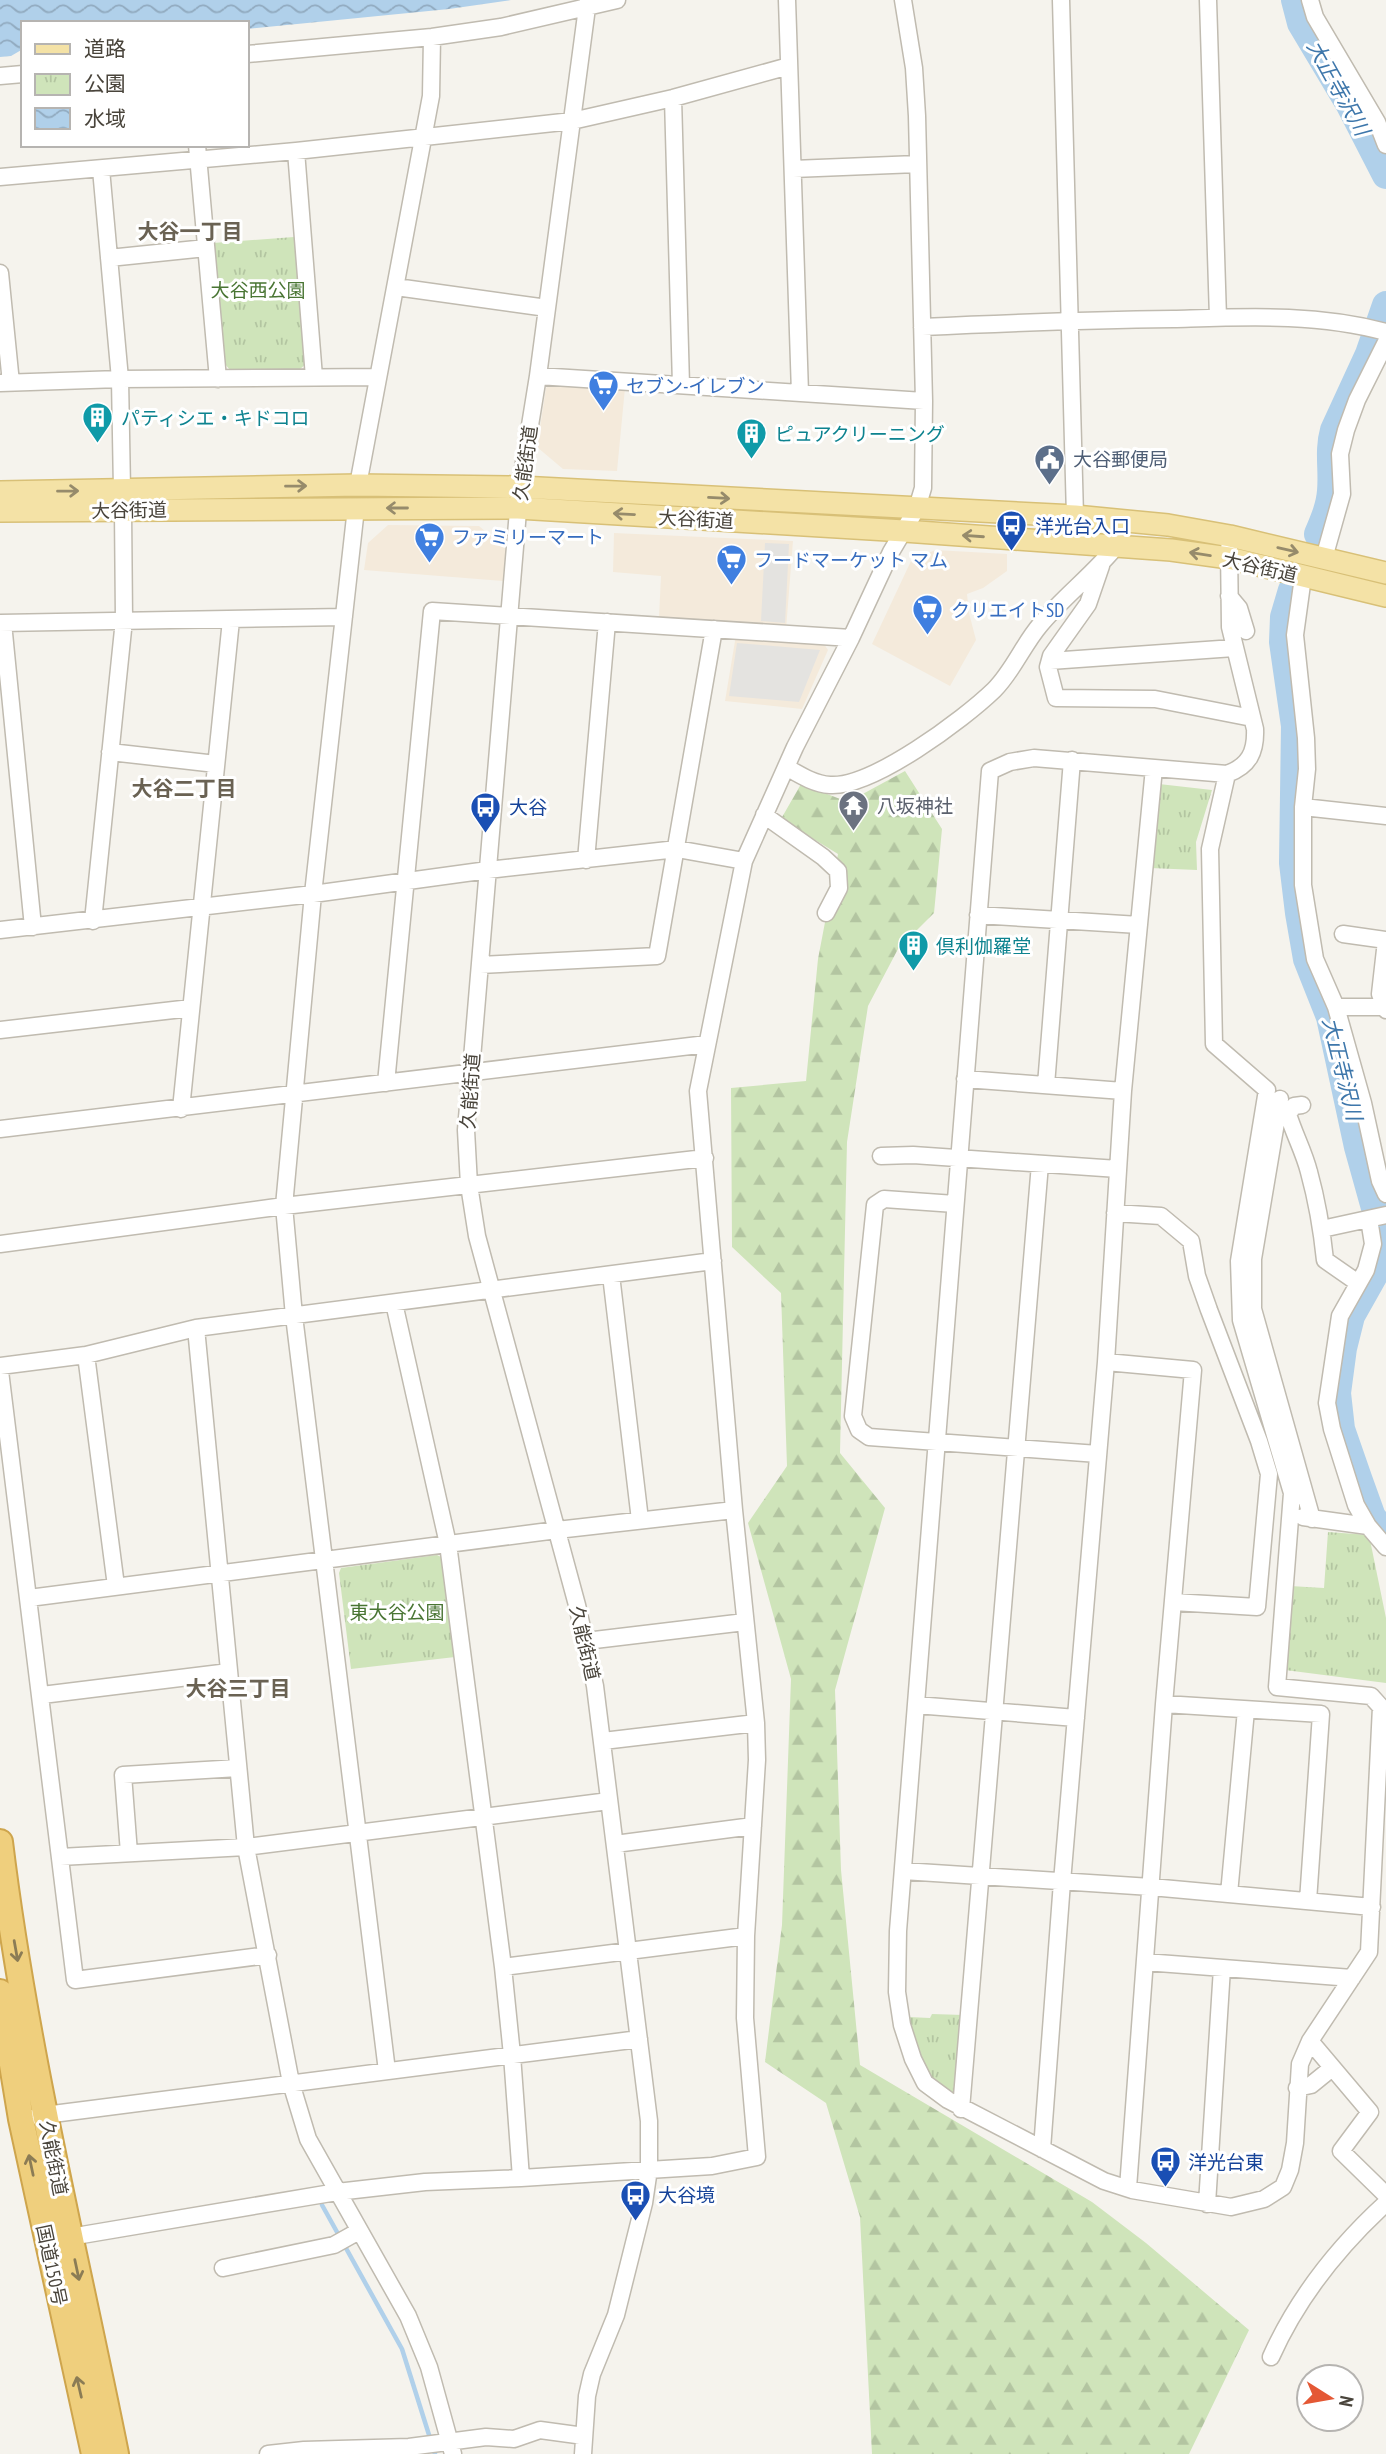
<svg xmlns="http://www.w3.org/2000/svg" width="1386" height="2454" viewBox="0 0 1386 2454" font-family="'PT Sans Narrow','Noto Sans JP',sans-serif">
<style>
.commercial{fill:#f4eadb}
.forest{fill:url(#forest-firs)}
.park{fill:url(#park-tufts)}
.parking{fill:#e4e3e0}
.water{fill:url(#water-waves)}
.lines{fill:none;stroke-linecap:round;stroke-linejoin:round}
.stream{stroke:#b0d0ea;stroke-width:4.5}
.river{stroke:#b0d0ea;stroke-width:28}
.minor-casing{stroke:#c0bbb0;stroke-width:19}
.major-casing{stroke:#d8c077;stroke-width:24}
.highway-casing{stroke:#cea54d;stroke-width:28}
.minor{stroke:#fff;stroke-width:16}
.major{stroke:#f4e2a6;stroke-width:21}
.highway{stroke:#efcf7d;stroke-width:24}
.oneway{stroke:#968b6b}
.oneway2{stroke:#8b7c55}
.labels{text-anchor:middle;stroke-width:6;stroke-linejoin:round;paint-order:stroke}
.park-label{font-size:19px;fill:#497533;stroke:#fff}
.shop-label{font-size:19px;fill:#366cbe;stroke:#fff;text-anchor:start}
.culture-label{font-size:19px;fill:#0d838f;stroke:#fff;text-anchor:start}
.service-label{font-size:19px;fill:#4e5e75;stroke:#fff;text-anchor:start}
.street-label{font-size:19px;fill:#49443b;stroke:#fff}
.transit-label{font-size:19px;fill:#164399;stroke:#fff;text-anchor:start}
.worship-label{font-size:19px;fill:#5b616d;stroke:#fff;text-anchor:start}
.water-label{font-size:21px;font-style:italic;fill:#3e77ab;stroke:#fff}
.neighbourhood-label{font-size:21px;font-weight:bold;fill:#6a6253;stroke:#fff}
</style>
<defs>
<pattern id="forest-firs" width="22" height="20" patternUnits="userSpaceOnUse" patternTransform="scale(1.75)"><rect width="22" height="20" fill="#cfe4ba"/><path d="M5 1l3.5 6h-7zM16 11l3.5 6h-7z" fill="#b3c5a1"/></pattern>
<pattern id="park-tufts" width="24" height="20" patternUnits="userSpaceOnUse" patternTransform="scale(1.75)"><rect width="24" height="20" fill="#cfe4ba"/><path d="M3 7l-1-3M5 7V3M7 7l1-3M15 17l-1-3M17 17v-4M19 17l1-3" fill="none" stroke="#b3c5a1"/></pattern>
<pattern id="water-waves" width="16" height="10" patternUnits="userSpaceOnUse" patternTransform="scale(1.75)"><rect width="16" height="10" fill="#b0d0ea"/><path d="M0 5q4-4 8 0t8 0" fill="none" stroke="#91aabf"/></pattern>
</defs>
<rect width="100%" height="100%" fill="#f5f3ed"/>
<!-- commercial -->
<path class="commercial" d="M553,383l72,5 -8,83 -54,-2 -26,-22 9,-59z
M388,525l91,1 27,23 -3,32 -139,-11 4,-27z
M614,533l179,8 -8,101 39,2 4,6 -26,59 -77,-8 13,-78 -79,-6 2,-41 -48,-4z
M935,550l72,4v17l-24,17 -16,6 2,19 7,27 -26,46 -78,-42 39,-83z"/>
<!-- forest -->
<path class="forest" d="M905,771l37,58 -8,84 -36,36 -30,57 -21,136 -7,311 45,55 -50,182 6,180 19,195 232,137 54,41 103,87 -60,124h-317l-12,-237 -34,-114 -61,-41 17,-137 9,-246 -43,-156 39,-57 -6,-173 -49,-46 -1,-159 75,-7 12,-122 20,-105 -57,-35 20,-35 47,18z"/>
<!-- park -->
<path class="park" d="M294,237l12,127 -6,5 -70,1 -5,-6 -12,-121z
M1159,784l53,6 -16,52 1,28 -47,-2z
M1328,1532l41,3 17,83v65l-101,-13 5,-84 34,2z
M437,1555l6,3 12,99 -104,12 -12,-96 2,-5z
M932,2014l32,1 -5,76 -7,5 -23,-18 -9,-15 -12,-46 22,1z"/>
<!-- parking -->
<path class="parking" d="M765,543l24,1 -4,79 -24,-2z
M737,643l83,7 -21,52 -70,-6z"/>
<!-- water -->
<path class="water" d="M0,0h511l-62,9 -202,20v-6h-224v26l-12,7 -11,1z"/>
<g class="lines">
<!-- stream -->
<path class="stream" d="M322,2205l80,144 33,105"/>
<!-- river -->
<path class="river" d="M1295,0l6,23 49,82 36,70
M1318,534c6,-14 12,-28 13,-43 2,-21 -3,-40 3,-61l35,-76 17,-49
M1292,590l-8,27 -1,25 12,84 -2,137 6,50 8,46 23,58 28,130 22,79v27l-6,22 -23,41 -8,32 -6,45 4,36 17,49 14,39 14,17"/>
<defs>
<path id="minor" d="M787,0l13,393
M1061,0l14,516
M1208,0l10,318
M1310,0l5,17 62,105 9,23
M247,54l185,-17 69,-10 116,-27
M0,76l23,-2
M673,98l8,287
M197,145l21,234
M296,151l18,226
M101,169l19,210 2,111
M793,169l124,-5
M0,177l296,-26 276,-30 101,-23 116,-32
M109,258l97,-10
M0,273l11,110
M396,287l151,21
M922,327c84,-4 167,-7 251,-8 72,-2 143,-6 213,13
M538,376l386,25
M0,383l120,-4 258,-2
M358,485l73,-389 1,-59
M356,508l-43,386 -29,312 10,110 93,755
M1324,558l18,-64 -2,-40 6,-24 11,-30 29,-58
M1101,566l-13,38 -37,52 -3,11 8,31 99,1 97,19
M1303,577l-8,58 11,103 1,31 -4,38 83,9
M1229,596l10,12 7,23
M0,623l344,-6
M3,623l30,304
M1050,661l184,-13
M110,752l106,12
M786,767c14,8 28,17 44,18 42,3 134,-66 164,-95 19,-19 29,-45 46,-65 24,-29 54,-51 78,-81
M1227,774l-17,75 4,195 53,46 -28,171 2,59 51,173 -15,194 94,9 10,11 -12,245 -59,89 -10,23 -5,79 -5,27 -7,17 -19,12 -33,8 -99,-17 -28,-9 -156,-81 -23,-17 -12,-24 -11,-34 -5,-33 1,-61 92,-1160 20,-9 24,-4 193,16c22,-8 29,-22 28,-45l-25,-102 -1,-79
M1303,807v78l12,74 21,48
M764,815l59,42 15,14 1,17 -13,25
M586,860l21,-238
M978,915l161,10
M93,921l31,-301 -1,-110
M0,930l313,-36 175,-24 189,-21 67,12
M1343,934l43,6
M1386,941l-6,53 6,16
M480,965l177,-9 57,-327
M1384,1007h-48l27,96 17,78 6,13
M0,1030l191,-22
M965,1079l158,12
M386,1083l46,-472 419,27
M1046,1085l26,-325
M1280,1099l-27,160v50l59,210
M1302,1105l-8,1 -6,8c6,20 16,38 21,58 8,29 13,59 16,88l33,23
M181,1109l50,-489
M0,1129l707,-85
M881,1156l32,-1 205,14
M955,1204l-71,-5 -9,6 -22,211 6,14 10,7 229,17
M1115,1213l46,3 30,25 6,35 12,34 50,131 10,33 -12,133 -84,-5
M1369,1219l4,25 -7,26 -26,46 -13,87 5,26 24,76 12,21 18,21
M1322,1229l64,-14
M0,1244l284,-38 421,-48
M611,1275l29,245
M394,1303l54,241 55,423 9,88 9,123
M196,1328l50,519 45,236 17,56 100,177 21,51 24,87
M86,1355l30,231
M1106,1362l87,8 -29,334 -36,484
M0,1366l86,-11 110,-27 517,-67
M0,1371l75,609 193,-25
M1303,1517l65,9
M29,1598l528,-68 177,-20
M586,1641l159,-19
M42,1695l187,-23
M1164,1704l157,10 -13,187
M916,1705l160,13
M603,1741l153,-18
M615,1844l138,-18
M129,1853l-6,-78 115,-7
M60,1857l186,-10 363,-46
M903,1871l248,16 221,20
M1229,1894l17,-184
M1145,1962l207,16
M503,1967l243,-31
M1310,2041l60,71 -29,39 45,44
M1297,2088l14,-3 21,-17
M961,2109l79,-945
M37,2116l602,-77
M1042,2149l20,-267 44,-520 17,-271 31,-323
M1207,2204l15,-236
M70,2237l267,-45 88,-10 96,-4 191,-12 45,-9 -12,-139 1,-82 11,-176 -1,-37 -22,-213 -36,-419 46,-230 51,-114 56,-109 40,-86 26,-44 6,-20 1,-87 -7,-285 -3,-48 -11,-68
M223,2268l111,-23 25,-14
M1271,2357c26,-58 68,-111 115,-154
M268,2454l36,-4 105,-3 77,-10 28,2 26,-9 44,6
M583,2454l4,-58 5,-22 24,-59 28,-112 5,-34v-48l-54,-435 -18,-81 -100,-369 -8,-51 -3,-55 54,-643 18,-111 50,-376"/>
<path id="major" d="M0,492l358,-7 162,2 555,29 93,9 62,11 156,37
M0,511l518,-3 386,23 267,19 58,8 157,38"/>
<path id="highway" d="M0,1842c25,206 75,408 116,612
M0,1992l21,127 73,335"/>
</defs>
<!-- minor casing -->
<use href="#minor" class="minor-casing"/>
<!-- major casing -->
<use href="#major" class="major-casing"/>
<!-- highway casing -->
<use href="#highway" class="highway-casing"/>
<!-- minor -->
<use href="#minor" class="minor"/>
<!-- major -->
<use href="#major" class="major"/>
<!-- highway -->
<use href="#highway" class="highway"/>
</g>
<!-- one-way arrows -->
<defs><path id="oneway-shaft" d="M-6 0H5M1.5-3L5.5 0L1.5 3" fill="none" stroke-width="1.6" stroke-linecap="round" stroke-linejoin="round" transform="scale(1.75)"/></defs>
<g class="oneway">
<use href="#oneway-shaft" transform="translate(296 486) rotate(-1)"/>
<use href="#oneway-shaft" transform="translate(68 491) rotate(-1)"/>
<use href="#oneway-shaft" transform="translate(719 498) rotate(3)"/>
<use href="#oneway-shaft" transform="translate(397 508) rotate(-180)"/>
<use href="#oneway-shaft" transform="translate(624 514) rotate(-177)"/>
<use href="#oneway-shaft" transform="translate(973 536) rotate(-176)"/>
<use href="#oneway-shaft" transform="translate(1288 550) rotate(13)"/>
<use href="#oneway-shaft" transform="translate(1200 554) rotate(-171)"/>
</g>
<g class="oneway2">
<use href="#oneway-shaft" transform="translate(16 1951) rotate(80)"/>
<use href="#oneway-shaft" transform="translate(31 2165) rotate(-102)"/>
<use href="#oneway-shaft" transform="translate(77 2270) rotate(78)"/>
<use href="#oneway-shaft" transform="translate(79 2387) rotate(-103)"/>
</g>
<!-- icons -->
<defs>
<symbol id="supermarket-pin" viewBox="-11 -11 22 30"><path d="M0 17L-7.5 6A9.5 9.5 0 1 1 7.5 6Z" fill="#3f7fe0" stroke="#fff"/><path d="M-6-5.5h2.5l.6 2H6L4.5 2H-2.5L-4.4-4H-6ZM-1.5 3.2a1.3 1.3 0 1 0 .1 0ZM3 3.2a1.3 1.3 0 1 0 .1 0Z" fill="#fff"/></symbol>
<symbol id="building-pin" viewBox="-11 -11 22 30"><path d="M0 17L-7.5 6A9.5 9.5 0 1 1 7.5 6Z" fill="#0f9aa8" stroke="#fff"/><path d="M-4-6H4V6H1V3H-1V6H-4ZM-2.5-4.3h1.7v1.8h-1.7ZM.8-4.3h1.7v1.8H.8ZM-2.5-1h1.7V.8h-1.7ZM.8-1h1.7V.8H.8Z" fill="#fff"/></symbol>
<symbol id="civic-pin" viewBox="-11 -11 22 30"><path d="M0 17L-7.5 6A9.5 9.5 0 1 1 7.5 6Z" fill="#5c6f8a" stroke="#fff"/><path d="M-.6-6.5H3V-4.5H.6V-3L4-1V1h2V6H-6V1h2V-1L-.6-3ZM-1.2 2.5V6h2.4V2.5Z" fill="#fff"/></symbol>
<symbol id="bus-pin" viewBox="-11 -11 22 30"><path d="M0 17L-7.5 6A9.5 9.5 0 1 1 7.5 6Z" fill="#1a4fb4" stroke="#fff"/><path d="M-5-6H5V4H4V6H2V4H-2V6H-4V4H-5ZM-3.5-4V0h7V-4ZM-3.5 1.2v1.5H-2V1.2ZM2 1.2v1.5H3.5V1.2Z" fill="#fff"/></symbol>
<symbol id="temple-pin" viewBox="-11 -11 22 30"><path d="M0 17L-7.5 6A9.5 9.5 0 1 1 7.5 6Z" fill="#6b7280" stroke="#fff"/><path d="M0-6L5-2H3V0L6.5 2.5H4V6H1.5V3h-3V6H-4V2.5H-6.5L-3 0V-2H-5Z" fill="#fff"/></symbol>
</defs>
<g fill-rule="evenodd">
<use href="#supermarket-pin" x="586" y="368" width="35" height="47"/>
<use href="#building-pin" x="80" y="400" width="35" height="47"/>
<use href="#building-pin" x="734" y="416" width="35" height="47"/>
<use href="#civic-pin" x="1032" y="442" width="35" height="47"/>
<use href="#bus-pin" x="994" y="508" width="35" height="47"/>
<use href="#supermarket-pin" x="412" y="520" width="35" height="47"/>
<use href="#supermarket-pin" x="714" y="542" width="35" height="47"/>
<use href="#supermarket-pin" x="910" y="592" width="35" height="47"/>
<use href="#temple-pin" x="836" y="788" width="35" height="47"/>
<use href="#bus-pin" x="468" y="790" width="35" height="47"/>
<use href="#building-pin" x="896" y="928" width="35" height="47"/>
<use href="#bus-pin" x="1148" y="2144" width="35" height="47"/>
<use href="#bus-pin" x="618" y="2178" width="35" height="47"/>
</g>
<g class="labels">
<!-- park labels -->
<g class="park-label">
<text x="258" y="297">大谷西公園</text>
<text x="397" y="1619">東大谷公園</text>
</g>
<!-- shop labels -->
<g class="shop-label">
<text x="626" y="393">セブン-イレブン</text>
<text x="452" y="544">ファミリーマート</text>
<text x="754" y="567">フードマーケット マム</text>
<text x="951" y="617">クリエイトSD</text>
</g>
<!-- culture labels -->
<g class="culture-label">
<text x="121" y="425">パティシエ・キドコロ</text>
<text x="775" y="441">ピュアクリーニング</text>
<text x="936" y="953">倶利伽羅堂</text>
</g>
<!-- service labels -->
<g class="service-label">
<text x="1073" y="466">大谷郵便局</text>
</g>
<!-- street labels -->
<g class="street-label">
<text transform="translate(525 463) rotate(-82)" y="7">久能街道</text>
<text transform="translate(129 510) rotate(-1)" y="7">大谷街道</text>
<text transform="translate(696 519) rotate(3)" y="7">大谷街道</text>
<text transform="translate(1260 567) rotate(13)" y="7">大谷街道</text>
<text transform="translate(470 1091) rotate(-86)" y="7">久能街道</text>
<text transform="translate(585 1643) rotate(77)" y="7">久能街道</text>
<text transform="translate(54 2158) rotate(79)" y="7">久能街道</text>
<text transform="translate(52 2265) rotate(78)" y="7">国道150号</text>
</g>
<!-- transit labels -->
<g class="transit-label">
<text x="1035" y="533">洋光台入口</text>
<text x="509" y="814">大谷</text>
<text x="1188" y="2169">洋光台東</text>
<text x="658" y="2202">大谷境</text>
</g>
<!-- worship labels -->
<g class="worship-label">
<text x="877" y="813">八坂神社</text>
</g>
<!-- water labels -->
<g class="water-label">
<text transform="translate(1338 88) rotate(61)" y="7">大正寺沢川</text>
<text transform="translate(1342 1069) rotate(76)" y="7">大正寺沢川</text>
</g>
<!-- neighbourhood labels -->
<g class="neighbourhood-label">
<text x="190" y="239">大谷一丁目</text>
<text x="184" y="796">大谷二丁目</text>
<text x="238" y="1696">大谷三丁目</text>
</g>
</g>
<!-- legend -->
<rect x="21" y="21" width="228" height="126" fill="#ffffff" stroke="#b6b4b1" stroke-width="2"/>
<rect x="35" y="44" width="35" height="10" fill="#f4e2a6" stroke="#b6b4b1" stroke-width="2"/>
<text x="84" y="56" font-size="21" fill="#49443b">道路</text>
<rect x="35" y="74" width="35" height="21" fill="url(#park-tufts)" stroke="#b6b4b1" stroke-width="2"/>
<text x="84" y="91" font-size="21" fill="#49443b">公園</text>
<rect x="35" y="108" width="35" height="21" fill="url(#water-waves)" stroke="#b6b4b1" stroke-width="2"/>
<text x="84" y="126" font-size="21" fill="#49443b">水域</text>
<!-- north arrow -->
<g transform="translate(1330 2398) rotate(101)"><circle r="33" fill="#ffffff" stroke="#b6b4b1" stroke-width="2"/>
<path d="M0-5L12 26L0 18L-12 26Z" fill="#e45835"/>
<text y="-10" font-size="19" font-weight="bold" text-anchor="middle" fill="#49443b">N</text>
</g>
</svg>
